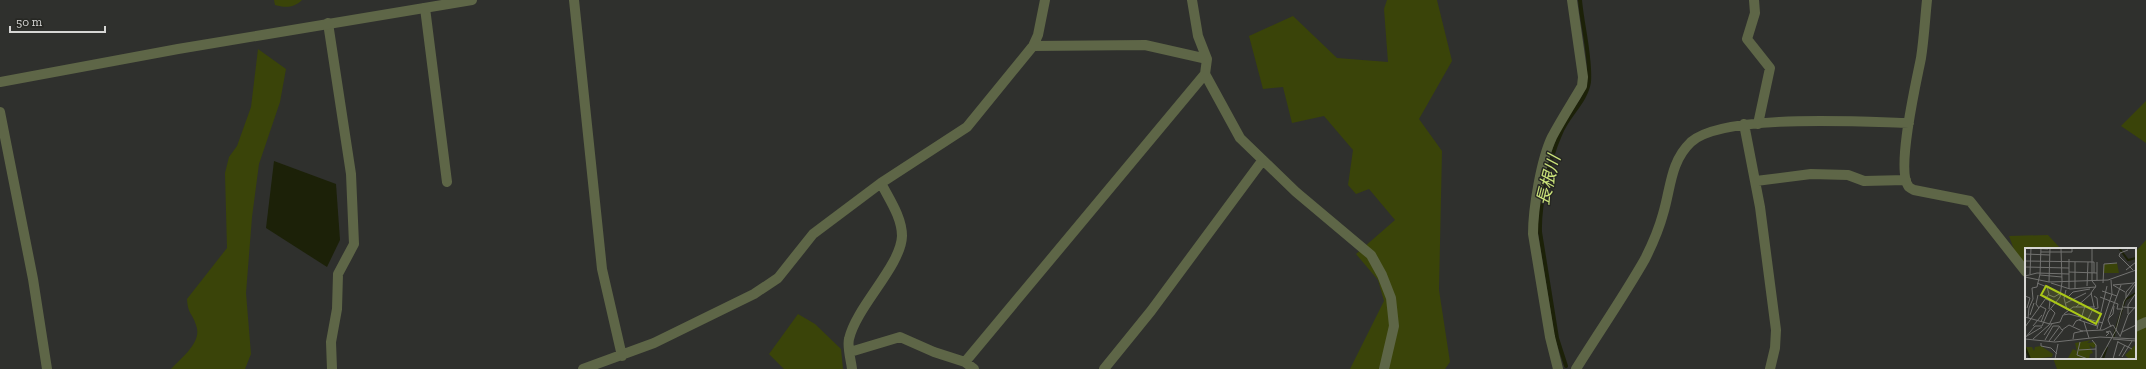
<svg xmlns="http://www.w3.org/2000/svg" width="2146" height="369" viewBox="0 0 2146 369" font-family="'Zilla Slab','Noto Sans JP',serif">
<style>
.green{fill:#3a4409}
.water{fill:#1c2108}
.lines{fill:none;stroke-linecap:round;stroke-linejoin:round}
.stream{stroke:#1c2108;stroke-width:4}
.minor{stroke:#5e6647;stroke-width:10}
.tertiary{stroke:#5e6647;stroke-width:10}
.labels{text-anchor:middle;stroke-width:3;stroke-linejoin:round;paint-order:stroke}
.water-label{font-size:17px;font-style:italic;fill:#cde57b;stroke:#262723}
.inset-river{fill:none;stroke:#1c2108;stroke-width:2}
.inset-road{fill:none;stroke:#727270;stroke-width:1}
.view{fill:#aac717;fill-opacity:0.15;stroke:#aac717;stroke-width:2}
.inset-edge{fill:none;stroke:#d6d6d4;stroke-width:2}
</style>
<rect width="100%" height="100%" fill="#2f302d"/>
<!-- green -->
<path class="green" d="M274,0h28c-8,8 -17,8 -27,5z
M1387,0h50l15,61 -33,58 23,32 -3,139 11,72 -5,7h-95l34,-68 -6,-21 -22,-26 39,-34 -26,-31 -13,5 -8,-9 5,-35 -29,-34 -32,7 -9,-36 -20,2 -14,-53 44,-20 44,42 51,4 -4,-53z
M258,49l28,20 -6,33 -21,62 -7,53 -6,76 5,61 -6,15h-74c10,-11 32,-27 25,-44 -4,-13 -8,-10 -9,-26l40,-51 -2,-75 4,-16 8,-11 14,-39z
M2146,101v42l-25,-17z
M2048,235l13,14h-35v33l-17,-46z
M2146,240v129h-89l-4,-11h82v-106z
M798,314l17,10 26,25 2,20h-59l-15,-15z"/>
<!-- water -->
<path class="water" d="M274,161l62,23 4,56 -13,27 -61,-39z"/>
<g class="lines">
<!-- stream -->
<path class="stream" d="M1566,366l-9,-28 -17,-106c-1,-27 9,-72 20,-97 7,-19 26,-33 29,-53 2,-25 -7,-57 -9,-82"/>
<!-- minor -->
<path class="minor" d="M574,0l28,269 20,87
M1192,0l6,36 9,23 -2,15 35,64 56,54 75,63 11,20 9,23 3,28 -10,43
M1754,0l1,13 -8,26 23,29 -12,56
M1927,0c-2,19 -3,39 -6,58 -4,21 -26,114 -12,129 1,1 3,2 5,3l56,11 56,71
M425,8l22,174
M328,23l23,151 3,70 -16,30 -1,35 -6,33 1,27
M1033,46l112,-1 62,14
M0,112l33,167 14,90
M1744,124l16,83 16,123 -1,18 -5,21
M1756,181l55,-7 37,1 16,6 42,-1
M2135,327l11,-5
M850,352l50,-15 34,15 31,10 9,7
M965,362l240,-288
M583,369l71,-26 100,-49 24,-16 35,-44 68,-51 86,-56 66,-81 5,-11 7,-35
M852,369c-1,-9 -5,-22 -3,-30 7,-32 52,-73 53,-103 0,-19 -13,-37 -21,-53
M1104,369l47,-58 111,-150
M1558,369l-8,-32 -17,-103c0,-25 8,-74 19,-97 9,-17 20,-34 30,-51l1,-9 -11,-77
M1576,369c23,-37 48,-73 69,-110 7,-14 14,-30 18,-45 8,-26 7,-52 28,-72 32,-29 173,-20 218,-19"/>
<!-- tertiary -->
<path class="tertiary" d="M0,82l178,-33 294,-49"/>
</g>
<g class="labels">
<!-- water labels -->
<g class="water-label">
<text transform="translate(1548 180) rotate(-76)" y="6">長根川</text>
</g>
</g>
<!-- overview -->
<g transform="translate(2025 248)">
<rect width="111" height="111" fill="#2f302d"/>
<path d="M92,15l2,10h-15v-9zM66,92l-4,3 8,-1 1,4 -3,2 -4,-3 4,8 -3,1 -1,5 -21,-1 5,-9 4,2 -2,-8zM111,96v15h-7l-4,-4zM16,98l12,8 -1,3 -22,2 -5,-12h7l2,4 1,-4z" fill="#3a4409"/>
<path class="inset-river" d="M94,0l9,12 8,-2M88,90l12,-38 11,-7M0,99l5,12M78,111l4,-12"/>
<path class="inset-road" d="M6,0l17,1M67,0v33M36,1l1,32M103,2l-8,3 -1,3 14,14M16,4h20M36,4h11v-3M0,6l25,1M0,13l69,1v11M0,19l44,1M101,22l10,-8M44,24l28,1M5,26l1,-26M15,26l1,-26M15,27l22,2M0,28l12,-3 32,1M0,29l24,5 59,-2 28,-10M72,32v-18M67,33l4,5 -5,7 3,14M24,34l1,-34M26,35l19,6 26,-2M78,35l1,-19 13,-1M62,38l1,-24M44,41v-30M50,41v-27M41,42l-2,8 3,12M77,43l15,5M100,44l-12,-7 21,-2M13,47l-2,9 3,4M24,47l5,2 7,-4M0,48l5,2 -3,10M44,48l4,-4 17,-3M75,49l18,7 -1,5h6M101,50v-6l10,-11M21,51l4,2 -1,8M41,55l20,-10M15,58l6,3 -5,13M51,59l16,-14M98,59l13,1M39,66l9,-7h22M103,66v-9l8,-12M5,67l4,-12M0,69l25,7 10,-2 3,-7 6,-1 34,9M3,70l1,-10 4,-9 -1,-11 5,-1 3,-13M84,70l4,-4 1,-8M63,71l5,-10 5,-1 -1,-10 -3,-2M54,72l18,6M59,74l5,16M8,78l9,-11M28,78h6l3,4 7,-5 13,6 21,-1 10,-5 7,11M48,78l3,-5 5,-2 4,-13M0,79l24,-33 -2,-7 -10,-4M86,79l-3,-7 13,-35M72,81l10,-43M75,82l12,-36 -1,-14M97,84l14,-7M19,87l8,-11M2,88l15,-9M81,88l3,-3 -3,-1 4,-1 3,6M95,89l8,-22 8,-9M0,90l10,-12h7l6,-14 12,-15 2,-15M0,91l30,3 45,-5 36,2M8,91l16,-14 6,-12 -4,-4M48,91l1,-6 9,-2M88,91l23,2M20,92l8,-14M67,92l4,5v14M24,93l11,-15M29,93l9,-11M55,94l-3,13 11,4M93,94l14,7M16,95v3l10,2 6,6M54,102l17,-1M94,108l6,-11M97,109l10,-16M30,111l3,-15M75,111l16,-29 8,-29 12,-18M88,111l5,-18"/>
<path class="view" d="M21,38l55,28 -5,10 -55,-29z"/>
<rect width="111" height="111" class="inset-edge"/>
</g>
<!-- scale -->
<path d="M10 26v6h95v-6" fill="none" stroke="#d6d6d4" stroke-width="2"/>
<text x="16" y="26" font-size="12" fill="#d6d6d4" stroke="#262723" stroke-width="3" paint-order="stroke">50 m</text>
</svg>
